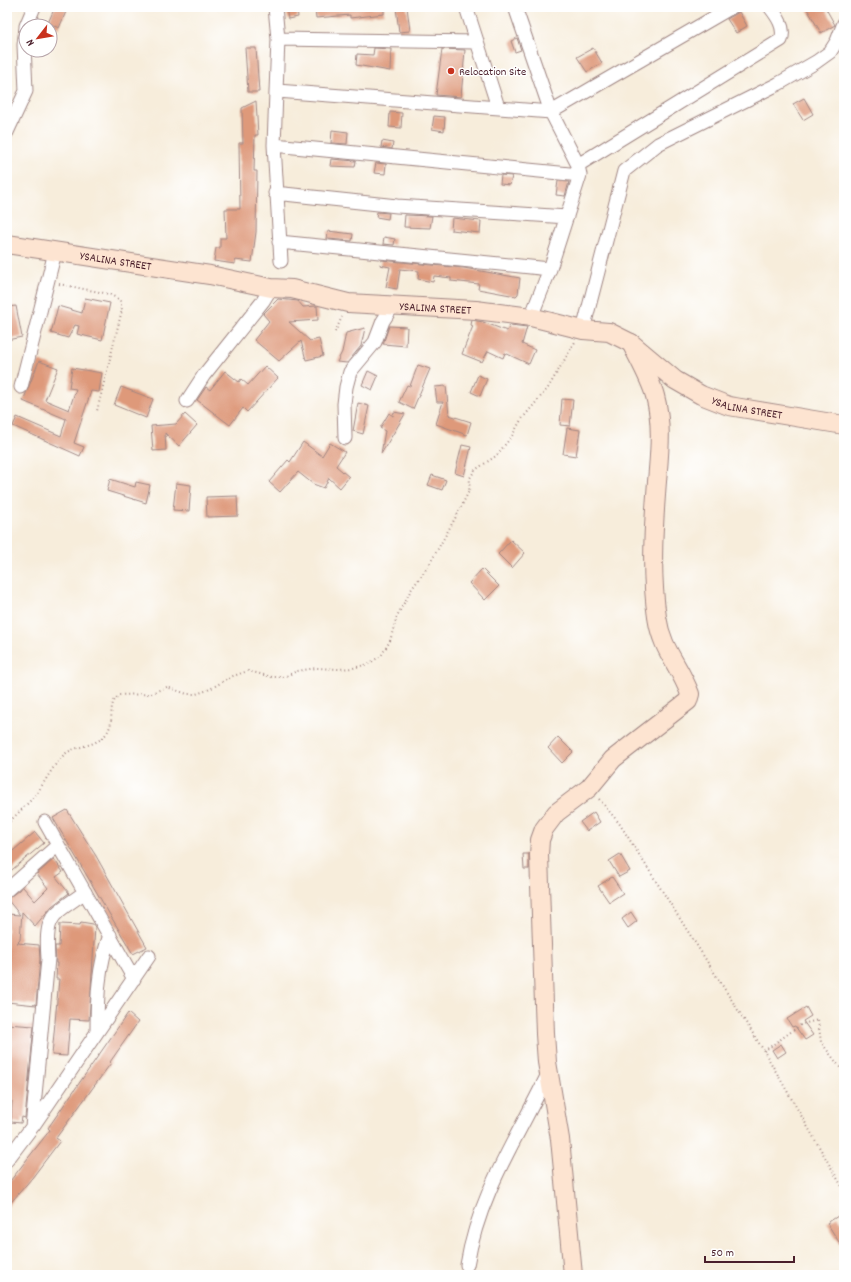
<svg xmlns="http://www.w3.org/2000/svg" width="851" height="1282" viewBox="0 0 851 1282" font-family="Dekko,sans-serif">
<style>
.building{fill:#de997a}
.lines{fill:none;stroke-linecap:round;stroke-linejoin:round}
.street-casing{stroke:#a08683;stroke-width:15}
.secondary-casing{stroke:#a08683;stroke-width:20}
.path{stroke:#a08683;stroke-width:2;stroke-dasharray:1 3;stroke-linecap:butt}
.street{stroke:#fff;stroke-width:13}
.secondary{stroke:#fde4d1;stroke-width:18}
.poi-dot{fill:#c8321e;stroke:#fff;stroke-width:1.5}
.labels{text-anchor:middle;stroke-width:3;stroke-linejoin:round;paint-order:stroke}
.poi-label{font-size:12px;fill:#4a1f2b;stroke:#fff;text-anchor:start}
.street-label{font-size:12px;fill:#4a1f2b;stroke:#fff}
</style>
<rect width="100%" height="100%" fill="#fff"/>
<filter id="ink" filterUnits="userSpaceOnUse"><feTurbulence type="fractalNoise" baseFrequency=".025" numOctaves="2"/><feDisplacementMap in="SourceGraphic" scale="8" xChannelSelector="R" yChannelSelector="G"/><feConvolveMatrix kernelMatrix="1 2 1 2 8 2 1 2 1" color-interpolation-filters="sRGB"/></filter>
<filter id="wash" filterUnits="userSpaceOnUse"><feTurbulence type="fractalNoise" baseFrequency=".012" numOctaves="4" result="noise"/><feDisplacementMap in="SourceGraphic" scale="16" xChannelSelector="R" yChannelSelector="G"/><feGaussianBlur stdDeviation="0.9" result="paint"/><feColorMatrix in="noise" values="0 0 0 0 0 0 0 0 0 0 0 0 0 0 0 0 0 1.4 0 .05"/><feComposite in="paint" operator="in"/></filter>
<g filter="url(#wash)">
<rect width="100%" height="100%" fill="#f7eddb"/>
<g id="blocks">
<!-- building -->
<path class="building" d="M55,7h13l-9,21 -11,-5z
M286,7h11l1,10 -10,2z
M315,7h69v7l-34,4v-3l-34,3z
M396,7h11l3,24 -11,1z
M806,7h19l10,18 -14,8z
M739,12l8,14 -11,7 -9,-14z
M517,38l4,12 -6,2 -4,-11z
M245,48h11l3,44h-11z
M374,48l17,1 -1,22 -34,-6 1,-11 16,1z
M593,48l9,15 -15,9 -10,-15z
M442,49l23,1 -4,47 -25,-2z
M804,98l9,16 -10,6 -10,-16z
M256,101l2,34h-3l-1,36h3l-1,61 -4,30 -17,-2v4l-21,-3 2,-13h4v-10h6l-1,-29h15l-1,-66h4l-1,-35z
M390,112l12,1 -1,15 -12,-1z
M434,116l11,1 -1,14 -12,-2z
M332,130l16,2 -1,12 -16,-1z
M382,141l11,2 -1,6 -11,-2z
M331,159l25,2 -1,6 -25,-1z
M376,163l10,1 -1,10 -11,-1z
M501,175l11,1 -2,9 -10,-1z
M558,181l11,1 -4,14 -9,-1z
M377,212l12,1 -1,6 -12,-2z
M405,215l27,1 -2,12 -26,-1z
M452,218l29,3 -1,12 -29,-3z
M328,231l25,3 -1,7 -25,-2z
M384,237l11,2 -1,6 -11,-1z
M381,260l83,8 56,10 -2,16 -2,2 -38,-7 1,-5 -28,-3v-3l-17,-2 -1,6 -15,-3 1,-8 -19,-2 -3,20 -11,-2 4,-20 -10,-2z
M85,298l25,5 -8,37 -25,-6 2,-8 -4,-1 -7,13 -17,-5 7,-27 24,7z
M278,299l20,2 5,6 14,-1 1,14 -29,2 21,19 9,-2 4,17 -17,4 -5,-19 -22,20 -25,-21 15,-19 -6,-7z
M16,306l6,31 -15,3v-33z
M472,320l11,2 24,9 3,-6 17,2 -5,17 13,6 -6,14 -24,-11 -2,5 -15,-7 -6,11 -20,-8 11,-28 -2,-1z
M389,326l18,1 -1,19 -23,-2z
M365,328l-4,18 -14,17 -10,-1 5,-10 4,-19z
M39,361l19,7 -13,32 24,10 7,-21 -7,-1 3,-20 30,5 -3,19 -8,-1 -17,52 10,4 -4,9 -67,-30 4,-9 44,19 5,-17 -43,-18z
M418,365l12,4 -17,40 -14,-7 8,-17 3,1z
M265,366l13,12 -31,34 -4,-4 -13,17 -33,-25 9,-13 4,3 15,-19 14,11 2,-3 7,6z
M368,371l10,5 -6,14 -10,-5z
M478,375l9,4 -7,17 -9,-4z
M446,386l3,29 22,7 -4,13 -31,-11 7,-22h-6l-2,-15z
M121,387l32,12 -7,19 -32,-13z
M562,399l11,1 -3,26 -10,-1z
M358,403l11,3 -6,28 -10,-3z
M394,412l11,2 -24,40 4,-23 -5,-3 9,-15 4,3z
M185,414l12,11 -18,21 -14,-13 1,17 -13,1 -2,-25 25,-2z
M567,428l13,2 -4,26 -13,-2z
M303,442l19,14 8,-13 15,9 -9,14 13,11 -9,11 -11,-10 -5,10 -11,-4 -15,-12 -18,20 -11,-10 19,-22 2,2z
M462,445l9,2 -7,29 -9,-3z
M432,475l14,5 -4,10 -14,-5z
M110,479l25,8 1,-5 14,3 -4,18 -39,-12z
M176,483l15,2 -2,26 -16,-1z
M237,496l1,20 -31,1 -1,-20z
M511,540l14,13 -13,15 -14,-14z
M482,569l17,17 -14,14 -16,-17z
M558,737l15,15 -11,11 -14,-15z
M67,810l29,46 51,91 -14,7 -80,-136z
M594,812l6,10 -13,9 -7,-9z
M35,832l9,11 -37,31v-18z
M523,854h6v15h-5z
M620,854l10,17 -11,6 -10,-16z
M54,859l9,13 -7,5 13,16 -17,13 -17,20 -13,-14 -2,28 -3,3 22,2 1,14 -4,46 -29,-3v-88l13,1 -13,-16 16,-12 12,14 13,-13 -11,-14z
M612,877l11,16 -14,9 -11,-16z
M631,912l6,9 -9,7 -6,-9z
M81,922l12,2 2,3 -6,93 -19,-1 -3,37 -15,-1 7,-76h-3l1,-16h-1l-1,-17h4l1,-22 20,1z
M806,1007l5,9 -8,5 10,14 -8,5 -10,-14 -3,1 -5,-8z
M128,1013l10,9 -28,40 1,1 -55,75 4,3 -28,37 -25,29v-22l43,-55 -2,-2z
M7,1024l27,2 -9,92 -3,-1 -1,6 -10,-1 1,-21 -5,-1z
M781,1044l5,8 -9,6 -5,-8z
M838,1216l6,10v24l-17,-27z"/>
</g>
</g>
<g filter="url(#ink)">
<use href="#blocks" fill-opacity="0" stroke="#a08683" stroke-width="1"/>
<g class="lines">
<defs>
<path id="street" d="M275,7l3,32 -4,106 7,116
M466,7l32,100
M515,7l36,105 27,53 2,10 -30,94 -19,48
M26,26l8,-19
M278,39l199,3
M277,91l274,21 181,-105
M7,132l19,-41 -2,-46 2,-18
M274,145l306,30
M578,165l203,-125c5,-12 -4,-24 -11,-33
M275,193l122,13 170,11
M279,242l271,27
M583,330l41,-159 34,-27 120,-60 38,-22 14,-10 7,-11 7,-18
M21,387l34,-135
M187,401l17,-26 59,-74 8,-13
M345,438l-1,-34 2,-17 4,-15 25,-30 8,-21 9,-14
M45,822l89,157
M7,890l51,-45
M97,1032c0,-34 1,-65 13,-97
M33,1126l116,-170
M7,1160l25,-33 16,-168c-3,-45 3,-42 37,-67
M467,1265c12,-72 51,-128 82,-193"/>
<g id="secondary">
<path id="s1" d="M7,244l203,31 61,13 21,1 56,14 128,7 55,7 52,13 26,2 22,11 44,37 26,15 28,11 115,19"/>
<path d="M573,1275l-13,-136 -13,-77 -2,-28 -6,-179 1,-15 4,-11 12,-16 33,-25 24,-29 75,-58 2,-7c-11,-30 -28,-43 -33,-77 -6,-40 -4,-82 -1,-122 2,-33 8,-66 -1,-99 -5,-18 -16,-36 -24,-53"/>
</g>
</defs>
<!-- street casing -->
<use href="#street" class="street-casing"/>
<!-- secondary casing -->
<use href="#secondary" class="secondary-casing"/>
<!-- path -->
<path class="path" d="M59,284l50,10 11,6 2,10 -25,101
M335,332l7,-15
M599,799l20,24 145,228 80,139
M7,824c10,-10 21,-20 30,-31 8,-11 20,-35 31,-41 12,-7 29,-6 38,-18 11,-15 -1,-26 13,-39l30,-1 18,-7 20,7h9l12,-4 25,-14 15,-5 24,6h12l13,-6 19,-3 23,1 14,-1 15,-4 13,-8 9,-15 7,-25 14,-26 18,-25 29,-52 11,-22 1,-13 5,-8 21,-14 16,-20 9,-16 27,-32 27,-46
M764,1051l38,-27 16,-4 3,22 21,28"/>
<!-- street -->
<use href="#street" class="street"/>
<!-- secondary -->
<use href="#secondary" class="secondary"/>
</g>
</g>
<!-- markers -->
<circle class="poi-dot" cx="451" cy="71" r="4"/>
<g class="labels">
<!-- poi labels -->
<g class="poi-label">
<text x="459" y="75">Relocation Site</text>
</g>
<!-- street labels -->
<g class="street-label">
<text dy="4" stroke="none"><textPath href="#s1" startOffset="110">YSALINA STREET</textPath></text>
<text dy="4" stroke="none"><textPath href="#s1" startOffset="434">YSALINA STREET</textPath></text>
<text dy="4" stroke="none"><textPath href="#s1" startOffset="770">YSALINA STREET</textPath></text>
</g>
</g>
<!-- margin -->
<rect width="851" height="1282" fill="none" stroke="#fff" stroke-width="24"/>
<!-- north arrow -->
<g transform="translate(38 38) rotate(239)"><circle r="19" fill="#ffffff" stroke="#b7a5aa"/>
<path d="M0-3L7 15L0 10L-7 15Z" fill="#c8321e"/>
<text y="-6" font-size="11" font-weight="bold" text-anchor="middle" fill="#4a1f2b">N</text>
</g>
<!-- scale -->
<path d="M705 1256v6h89v-6" fill="none" stroke="#4a1f2b" stroke-width="2"/>
<text x="711" y="1256" font-size="12" fill="#4a1f2b" stroke="#ffffff" stroke-width="3" paint-order="stroke">50 m</text>
</svg>
